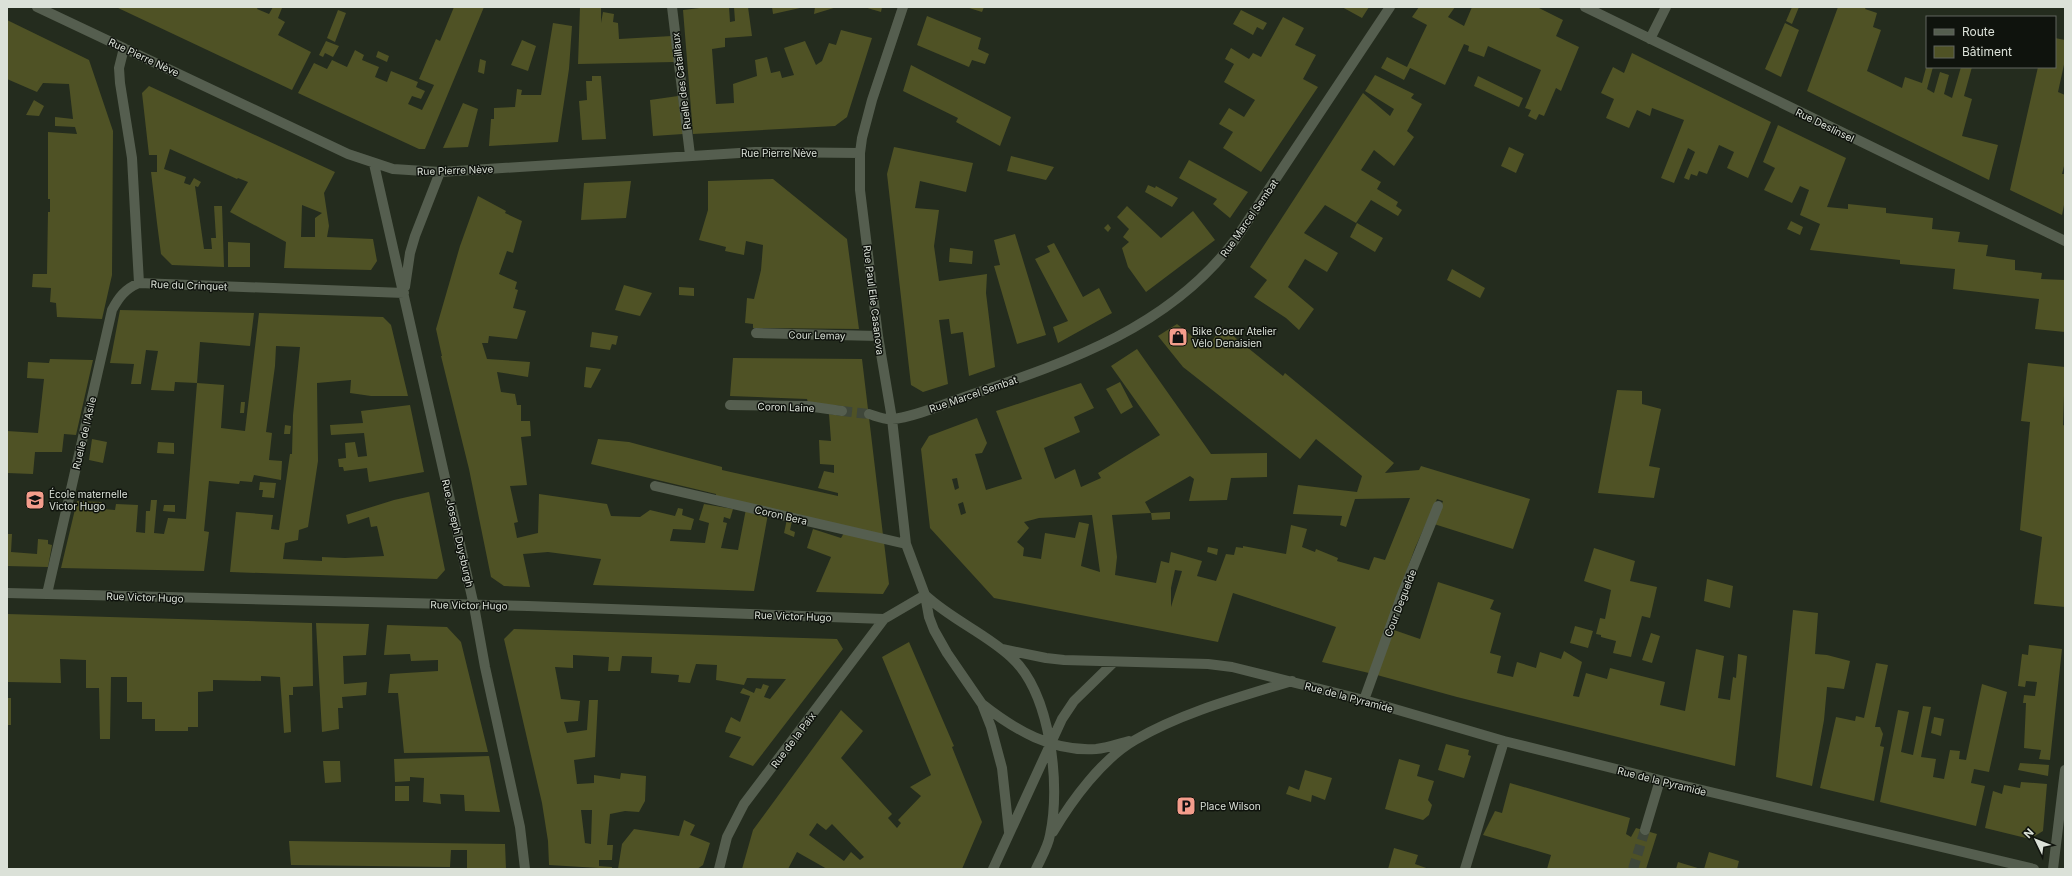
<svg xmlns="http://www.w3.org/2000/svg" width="2072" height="876" viewBox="0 0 2072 876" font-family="Inter,sans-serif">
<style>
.building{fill:#4f5225;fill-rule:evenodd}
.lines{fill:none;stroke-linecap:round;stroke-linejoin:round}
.minor-tunnel{stroke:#3f473a;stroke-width:10;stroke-dasharray:10 5;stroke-linecap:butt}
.minor{stroke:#555e4f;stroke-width:10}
.labels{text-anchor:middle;stroke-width:3;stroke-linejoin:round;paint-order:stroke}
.street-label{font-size:10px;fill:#dbe1d8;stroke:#0f130d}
.poi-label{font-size:10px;fill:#dbe1d8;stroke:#0f130d;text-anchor:start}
</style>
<rect width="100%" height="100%" fill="#242c1e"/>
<!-- building -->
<path class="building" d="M116,7h142l-1,2 12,5 4,-7h6l3,1 -4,10 7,4 -7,13 33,17 -19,38z
M454,7h30l-59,142h-6l-121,-56 16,-30 13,6 5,-9 15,7 8,-17 9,5 -2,5 17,7 -4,10 12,5 4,-11 27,11 -2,5 9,4 -4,8 -9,-3 -4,8 14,6 12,-25 -15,-6 17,-40 4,2z
M580,7h21v16l2,-11 11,2 -1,8 5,1 1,16 53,-3 2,26 -96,2z
M708,7h21l1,15 5,-1 -1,-14h14l4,29 -27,2v9l-13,2 4,55 18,-1 -1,-19 24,-8 -2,-16 12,-3 4,16 9,-2 2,7 12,-3 -10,-27 21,-7 11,24 6,-4 7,-18 7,2 5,-15 31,8 -25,79 -12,9 -142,8 -10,-124z
M772,7h28v1l-27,6z
M815,7h22l-23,7z
M864,7h18l-1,5z
M966,7h18l-2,5z
M1342,7h27l-7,11z
M1419,7h36l-7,10 16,9 8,-19h65l26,13 -7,16 23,11 -18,44 -5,-3 -12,28 -5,-2 -3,6 -8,-4 3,-6 -6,-2 16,-38 -53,-24 -4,11 -16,-6 1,-5 -5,-2 -19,41 -35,-17 -6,12 -23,-12 6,-11 20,10 20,-42 -15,-8z
M1792,7h7l-7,17 -6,-3z
M1838,7h28l-1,2 12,4 -4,14 8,3 -14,41 35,17 3,-11 17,6 5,-19v3h6l-6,22 7,4 6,-21 9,3 -5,19 8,4 9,-31h11l-8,29 8,3 -10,37 36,9 -9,35 -182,-89z
M338,10l8,3 -11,29 -8,-4z
M1241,10l26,13 -4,7 -6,-3 -4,8 -20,-11z
M927,16l54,22 -3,11 11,5 -4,10 -13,-4 -3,7 -52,-22z
M1283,17l21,11 -9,17 21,10 -13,24 15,8 -57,85 -38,-24 10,-16 -14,-8 10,-16 15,9 11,-17 -31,-18 10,-18 -9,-5 6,-11 18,11 4,-6 8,4z
M7,20l82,40 24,71 -1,144 -10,44 -45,-2 -1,-14 -6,-1 1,-14 -19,-1 1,-13h14l1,-62h2v-13h-2v-67l29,2 -2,-7 -20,-1v-9l18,2 -4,-35 -26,-1 -6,9 -30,-13z
M553,23l19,3 -3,43 -11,73 -69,4 2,-27h3v-11l21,-1 2,-18 5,1 -1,5h20z
M1785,23l14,7 -18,47 -16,-8z
M2055,38l10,2v20l-7,32 7,3v67l-3,12h3v26l-3,15 -52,-25 28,-123h17z
M522,40l14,6 -8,25 -17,-6z
M326,41l13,5 -6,11 -8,-4 -2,4 -4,-2z
M378,51l11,5 -2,6 -11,-5z
M1632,53l139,69 -23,56 -21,-10 7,-16 -15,-7 -12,29 -8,-3 -2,5 -6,-2 -2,6 -5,-2 11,-26 -7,-4 -14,35 -13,-5 23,-58 -32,-12 -2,8 -13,-6 -8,18 -23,-10 8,-19 -13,-6 12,-26 11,6z
M480,59l6,2 -2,13 -6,-2z
M911,65l100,52 -11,29 -44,-24 2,-4 -55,-27z
M1375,75l39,19 -3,4 11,6 -15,27 7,6 -20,29 -20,-16 -13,20 20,12 -4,7 21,13 -2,4 6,4 -4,6 -27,-16 -15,23 -31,-18 -21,28 34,20 -11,19 -22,-13 -17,28 26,22 -15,21 -13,-12 -32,-21 13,-17 -17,-13 113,-174 27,23 4,-7 -29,-18z
M592,76h9l5,63 -24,1 -3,-39 8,-1 -1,-19h6z
M1478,76l45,22 -4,9 -45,-21z
M149,86l186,86 -11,21 5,33 -2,11 46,2 4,22 -6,9 -87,-2 2,-26 -56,-30 18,-30 -10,-4 -1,1 -67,-30 -6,20 22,8 -2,6 6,2 4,-7 7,4 -3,5 -3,-1 9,63h8l-1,-11h5l-2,-32h8l2,61 -52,-2 -11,-11 -4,-31 -6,-51h6v-17h-8l-7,-62zM302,205l20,8 -7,5v19h-14z
M678,96l5,38 -30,2 -3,-36z
M34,100l10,6 -5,10 -13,-1z
M463,103l15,6 -10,38 -25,1z
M1778,125l68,33 -19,49 21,2v-5l38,4v5l47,5 -1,11 28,3 -2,10 30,3 -2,11 29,4v10l27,3 -1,6 24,1v52l-30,-3 4,-30 -86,-10 2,-20 -55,-5v-4l-90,-10 10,-26 -20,-9 9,-25 -9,-4 -8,17 -28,-13 11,-22 -12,-6z
M894,147l79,16 -7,29 -46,-11 -5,27 24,2 -5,36 5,35 48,-7 -1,19 9,74 -26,9 -6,-44 -12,2 -2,-15 -10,1 9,64 -25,8 -12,-7 -24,-211z
M1509,147l15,7 -8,19 -15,-7z
M1011,156l43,11 -8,13 -39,-9z
M1189,160l59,32 -18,26 -17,-14 4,-5 -38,-21z
M773,179l74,60 12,90 -106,-1v-4l-8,-1 2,-25 7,1 7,-29 2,-25 -17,-4 -2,14 -19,-4 1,-4 -27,-7 9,-30v-29z
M631,181l-5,37 -45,2 3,-37z
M1148,185l7,3 1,-2 22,12 -6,9 -27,-15z
M478,196l28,15 -1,2 17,8 -9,32 -6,-2 -8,23 18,8 -2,7 3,1 -5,18 13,3 -9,28 -28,-3 -1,7h-6l5,16 43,3 -2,15 -31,-5 4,20 14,2 2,11h4v16h9l1,15 -10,1 6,48 -17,1 8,36 -4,1 3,15 21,-5 1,-39 68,10 4,12 29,1 10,-7 25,6 3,-8 5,1 -1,6 12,4 -3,11 -18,-1 -3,12 35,2 4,-20 -10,-3 5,-16 29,5 -3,10 -6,-2 -1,5 4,1 -6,25 17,2 8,-41 22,5 -14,77 -161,-6 8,-26 -53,-7 -25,2 7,33 -26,-1 -13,-9 -22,-108 -28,-113h1l-6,-27 24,-83z
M1127,206l34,32 32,-27 22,29 -69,52 -18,-25 -6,-19 7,-6 -6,-5 6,-8 -12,-12z
M1791,221l12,6 -3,8 -13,-6z
M1357,223l26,15 -8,14 -25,-15z
M1108,224l3,4 -3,4 -4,-4z
M1015,234l31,101 -29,9 -23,-78 6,-1 -6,-25z
M228,242l22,1v24h-22z
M1054,243l29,54 16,-9 13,25 -54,30 -5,-16 15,-6 -33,-62 15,-7 -3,-6z
M950,248l23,3 -1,13 -23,-2z
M1452,269l33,19 -5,10 -33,-18z
M624,285l28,8 -12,23 -25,-6z
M679,287l15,1v8l-15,-1z
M120,310l134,3 -4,33 -50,-4 -3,41 27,2 -3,43 24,3 14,-118 124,4 8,8 17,71h-37l-21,-3 1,-13 -34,3 1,78 -10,66 -9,3 -1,10 -13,3 -2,16 39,2v-4l23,1 39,-2 -7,-30 -6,1 -2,-10 -21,7 -2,-9 48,-15 35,-8 16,78 -8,9 -207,-7 6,-60 37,3 -2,14 8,1 11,-76h2l1,-39 7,-68 -24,-1 -1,20 -9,66 6,1 -3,27 13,1 -1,19 -27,-5 -2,7 -12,-1 -1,3 -30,-3 -5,50 5,1 -5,39 -143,-3 16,-67 25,1v7l13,1 1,-6 22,1 -2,27 9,1 1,-22h4l1,-11h6l-3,33 10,1 4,-16 18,1 11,-136 -22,-1 -1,9 -23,-1 7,-39 -12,-1 -5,34h-10l3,-20 -24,-1z
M1177,324l30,24 15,-21 61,49 2,-3 109,90 -9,10 34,-3 2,-4 109,33 -17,50 -79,-25 9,-23 -6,-2 -22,49 -46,125 -47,-11 14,-35 -103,-34 -15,49 -224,-44 -64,-70 -9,-79 8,-13 48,-18 10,25 -5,10 -7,1 11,36 36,-11 -26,-68 85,-28 13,25 -20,9 6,15 -36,16 11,31 20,-10 6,18 20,-9 -3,-5 62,-38 -49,-69 26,-17 74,105 56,-1v24l-36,1 -4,22 -38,1 5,-22 -4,-3 -45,26 6,11 -39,2 5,42 -2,18 41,8 5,-22 8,2 2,-11 31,9 -5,15 19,5 10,-27 8,1 2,-8 7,1v-2l43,8 5,-29 16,4 -5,18 13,5 1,-3 22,9 -1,3 32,9 5,-13 11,3 25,-62 -55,1 -9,28 -6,-2 2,-9 -49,-2 5,-29 59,7 5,-16 -46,-37 -16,20 -117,-92 -25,-31zM957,478l2,10 -4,2 -3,-11zM963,502l3,11 -5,2 -3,-11zM1092,515l8,57 -19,-6 8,-42 -10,-2 -4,16 -30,-5 -4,26 -18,-3 1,-8 -7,-6 12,-14 -5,-6 15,-4zM1175,570l7,1 -11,36v-19z
M592,332l26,4 -2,9 -4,-1 -2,6 -20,-3z
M733,358l129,1 21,176 -167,-38v-3l-125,-30 7,-25 31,3 93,25v3l116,26v-3l-20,-5 6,-17 10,2v-8l-14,-1 -1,-24 12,1 -2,-27 13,2v-10l-34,-3 -1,-4 -77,-3z
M50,359l43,1 -17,75 -12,-1 -2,18h-27l-2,22 -26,-1v-42l31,2 6,-54 -17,-1 1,-16 21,1z
M2028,363l37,4 -2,58 2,1v181l-31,-3 8,-67 -22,-7 10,-108 -9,-1z
M586,367l15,2 -10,19 -7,-1z
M1120,382l13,25 -12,7 -15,-25z
M1617,390l25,1v13l19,5 -12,57 11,2 -6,30 -56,-5z
M241,402h4l-1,11h-4z
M410,405l14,67 -55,10 -2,-14 -23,3 -1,-4h-4l-1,-8 8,-1 -1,-15 10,-1 3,15 9,-1 -3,-23 -33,2 -1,-10 33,-2 -2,-12z
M285,425l6,1 -1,8h-6z
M92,439l15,3 -4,21 -14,-3z
M158,442l16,1v11l-17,-1z
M260,482l16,1 -2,15 -12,-1 1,-7h-4z
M164,505h11v7l-12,-1z
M1170,512v7l-18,1 -1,-7z
M787,519l5,2 -2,9 5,2 -1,5 -10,-4z
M813,529l28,9 3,-5 40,9 5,42 -6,10 -67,-2 15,-35 -24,-9z
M7,534h5l-1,18 26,2 1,-15 10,1v4l4,1 -4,22 -41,-1z
M1208,547l10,2 -1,6 -10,-3z
M1594,548l41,13 -5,20 27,6 -7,31 -8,-2 -11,41 -18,-4 3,-12 -15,-4v-2l-5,-1 4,-16 5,1 6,-29 -27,-9z
M1707,579l26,7 -3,22 -26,-7z
M1438,582l56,18 -4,9 11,4 -11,40 11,3 -4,17 16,4 4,-15 19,6 4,-16 21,7 3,-8 18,11 -9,34 6,1 7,-24 21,6 3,-11 55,14 -5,23 25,6 11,-62 28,7 -6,42 12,2 3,-23 3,1 2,-24 9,2 -12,110 -278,-69 -80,-22 17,-45 26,9z
M1793,610l25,3 -3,41 12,1 23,6 -6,28 -17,-2 -3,33 -12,66 -36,-9z
M7,614l305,9 1,63 -20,1v8h-4l2,37 -7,1 -4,-56 -19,-1v5l-48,-1v11l-15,1v35h-10v4h-33v-12h-13v-17h-15v-25h-16l-1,62h-10l-1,-51h-13v-28l-26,-1 1,24 -54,-1z
M316,623l53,1 -3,31 -23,1 1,28 23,-2 -1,13 -24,2 1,11h-5l1,21 -17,3z
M387,625l60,2 14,15 27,110 -84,1 -6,-60h-10l2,-19 48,-3v-11l-27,1 -1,-7 -26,1z
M1575,626l18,5 -5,17 -18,-5z
M514,629l323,10 6,10 -90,117 -24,-9 12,-20 -16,-5 1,-4 5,-11 9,5 10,-26 -10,-3 3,-5 11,5 2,-5 5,1 2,-5 6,2 -5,11 6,2 16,-20 -39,-1 -3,7 -28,-5 1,-15 -21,-1 -6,19 -12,-1 1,-7 -28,-2 1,-16 -30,-1 -2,15h-12l1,-14 -36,-2v13l-18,-1 6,32 19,2 -2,20 -14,1 3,11 20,-3 2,-30h9l-3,57 -21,3 3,24 17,-1v-8l26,4 1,-6 25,3 -1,25 -6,11 -14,-1 -15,3 -3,31h6l-1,15h-13v6l13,1v2l-13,-1 -50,-3 -1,-24 -6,-38 -38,-164zM581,810h11l-1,34 -6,-1z
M1651,633l9,3 -8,27 -10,-3z
M909,642l45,104 -2,1 30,75 -20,47h-135l-30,-17 -9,17h-46l11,-39 88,-120 22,21 -22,27 51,56 -4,4 9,10 4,-5 -3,-3 23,-24 -11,-9 21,-12 -49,-118zM817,823l9,7 6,-6 32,33 -4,3 -9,-8 -7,9 -35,-26z
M2029,645l33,4 -12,111 -11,-1 2,-9 -17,-2 2,-45h-3l1,-8 11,1 2,-14 -11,-1 -1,6 -7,-1 4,-32 6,1z
M1876,663l12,2 -13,62h5l3,7 -3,12 4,1 -10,54 -54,-13 16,-71 19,4 1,-5 8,2z
M1982,684l25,8 -18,80 -15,-3 -3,14 14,3 -9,40 -96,-24 18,-92 11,2 -8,40 12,3 10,-49 8,1 -10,50 15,2 -3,18 11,2 6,-29 10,1 -1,8 7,1z
M7,698h4v27h-4z
M1934,717l10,2 -3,17 -10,-3z
M1446,744l23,6 -1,5 3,1 -7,22 -26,-8z
M489,756l11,56 -35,-1 -1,-16 -24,-1 1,10 -18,-2 1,-24 -14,-1v4l-15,1 -1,-23z
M1399,759l21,6 -3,11 17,5 -6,19 4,5 -3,10 -6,5 -38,-11z
M323,761h17l1,21 -16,1z
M2020,763l29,2 -1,11 -30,-6z
M1305,770l27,8 -7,22 -13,-5 -1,7 -25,-8 3,-8 10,4z
M2021,782l26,2 -4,47 -13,8 -45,-11 8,-37 9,3 2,-9 16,3z
M1510,783l120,35 -4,16 5,3 5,-9 21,6 -11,35h-99l4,-14 -68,-20 12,-24 7,2z
M395,786h14v15h-14z
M684,820l11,5 -5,10 20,8 -7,22 -6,4h-79l4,-25 12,-15 45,7z
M289,841l216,3 1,25h-39v-19h-16l-1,17 -159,-2z
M1394,848l24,7 -3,9 14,5h-41z
M1709,852l30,9 -2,8h-33z
M1678,862l23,7h-25z"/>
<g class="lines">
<!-- minor-tunnel -->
<path class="minor-tunnel" d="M842,411l27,3
M1633,869l12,-39"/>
<!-- minor -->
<path class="minor" d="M37,7l311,147 45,15 47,3 315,-20 105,1
M672,7l18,148
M903,7l-31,93 -10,38 -2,15v37l18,146 14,83 14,125 19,51 4,22 5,13 13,23 35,51 9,23 11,41 7,64
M1585,7l480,234
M1650,39l16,-32
M124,48l-5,20 1,15 12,75 7,125 265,10
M374,164l100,442 11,61 35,160 5,42
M405,287l5,-34 5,-17 25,-64
M756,333l122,3
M730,405l77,1 35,5
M869,414c7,2 16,6 23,5 21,-1 60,-18 81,-25 98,-33 198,-68 262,-154l155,-233
M655,486l251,58
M7,593l521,13 356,13 41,-24
M47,594l65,-284c7,-13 13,-21 27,-27
M925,595c27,25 60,38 86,62 40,36 50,129 39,178 -2,12 -9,23 -14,34
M1002,649l44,9 18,2 144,4 24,3 132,33 140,41 156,39 374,89
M1364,700l37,-103 37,-91
M982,704c33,26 70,48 114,45 11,-1 22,-5 33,-8
M1645,830l15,-50
M1053,832c19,-32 49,-73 82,-92 48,-28 105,-43 157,-59
M719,869l8,-32 17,-33 140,-185
M993,869l69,-150 12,-18 40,-39
M1465,869l39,-128
M2053,869l12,-99"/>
</g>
<!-- icons -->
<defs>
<symbol id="shop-square" viewBox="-11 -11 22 22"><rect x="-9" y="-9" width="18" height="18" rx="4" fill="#f49d8c" stroke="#0f130d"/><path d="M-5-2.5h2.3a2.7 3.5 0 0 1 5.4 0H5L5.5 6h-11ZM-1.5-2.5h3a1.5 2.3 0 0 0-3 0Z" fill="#111"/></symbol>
<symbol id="school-square" viewBox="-11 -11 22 22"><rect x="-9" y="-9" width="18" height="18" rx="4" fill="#f49d8c" stroke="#0f130d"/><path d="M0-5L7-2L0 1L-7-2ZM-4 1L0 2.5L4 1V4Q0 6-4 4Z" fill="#111"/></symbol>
<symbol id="parking-square" viewBox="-11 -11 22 22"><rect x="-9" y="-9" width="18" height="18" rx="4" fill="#f49d8c" stroke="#0f130d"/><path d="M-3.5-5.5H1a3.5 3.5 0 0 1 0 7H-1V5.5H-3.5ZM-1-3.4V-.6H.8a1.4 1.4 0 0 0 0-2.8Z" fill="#111"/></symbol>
</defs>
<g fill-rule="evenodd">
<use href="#shop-square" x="1167" y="326" width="22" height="22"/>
<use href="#school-square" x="24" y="489" width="22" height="22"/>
<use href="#parking-square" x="1175" y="795" width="22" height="22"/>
</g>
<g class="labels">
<!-- street labels -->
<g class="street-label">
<text transform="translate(144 57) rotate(25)" y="4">Rue Pierre Nève</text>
<text transform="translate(681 81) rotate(-97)" y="4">Ruelle des Cataillaux</text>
<text transform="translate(1825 125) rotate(26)" y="4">Rue Deslinsel</text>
<text x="779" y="157">Rue Pierre Nève</text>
<text transform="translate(455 170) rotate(-2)" y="4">Rue Pierre Nève</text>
<text transform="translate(1249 218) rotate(-55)" y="4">Rue Marcel Sembat</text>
<text transform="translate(189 285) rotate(2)" y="4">Rue du Crinquet</text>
<text transform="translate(874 300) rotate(83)" y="4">Rue Paul Elie Casanova</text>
<text transform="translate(817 335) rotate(1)" y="4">Cour Lemay</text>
<text transform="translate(973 394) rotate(-19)" y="4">Rue Marcel Sembat</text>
<text transform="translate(786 407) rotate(2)" y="4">Coron Laine</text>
<text transform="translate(84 433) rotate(-77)" y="4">Ruelle de l'Asile</text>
<text transform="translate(781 515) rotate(13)" y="4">Coron Bera</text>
<text transform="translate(458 533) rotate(77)" y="4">Rue Joseph Duysburgh</text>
<text transform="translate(145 597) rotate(2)" y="4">Rue Victor Hugo</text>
<text transform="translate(1400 603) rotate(-69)" y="4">Cour Deguelde</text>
<text transform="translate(469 605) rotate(1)" y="4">Rue Victor Hugo</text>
<text transform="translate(793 616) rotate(2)" y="4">Rue Victor Hugo</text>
<text transform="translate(1349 697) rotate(15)" y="4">Rue de la Pyramide</text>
<text transform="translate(793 740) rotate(-53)" y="4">Rue de la Paix</text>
<text transform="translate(1662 781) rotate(14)" y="4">Rue de la Pyramide</text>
</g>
<!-- poi labels -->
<g class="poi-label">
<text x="1192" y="335">Bike Coeur Atelier<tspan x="1192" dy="12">Vélo Denaisien</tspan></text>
<text x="49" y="498">École maternelle<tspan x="49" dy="12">Victor Hugo</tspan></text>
<text x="1200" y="810">Place Wilson</text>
</g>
</g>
<!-- border -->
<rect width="2072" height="876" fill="none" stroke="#dbe1d8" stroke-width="16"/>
<!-- legend -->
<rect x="1926" y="16" width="130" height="52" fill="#0f130d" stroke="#61655e"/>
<rect x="1934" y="29" width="20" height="6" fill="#555e4f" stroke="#61655e"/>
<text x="1962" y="36" font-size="12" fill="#dbe1d8">Route</text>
<rect x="1934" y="46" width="20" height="12" fill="#4f5225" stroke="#61655e"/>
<text x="1962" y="56" font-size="12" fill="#dbe1d8">Bâtiment</text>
<!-- north arrow -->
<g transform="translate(2036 840) rotate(313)" stroke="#0f130d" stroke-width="3" paint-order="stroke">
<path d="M0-3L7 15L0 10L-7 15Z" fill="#dbe1d8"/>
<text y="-6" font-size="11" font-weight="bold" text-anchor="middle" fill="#dbe1d8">N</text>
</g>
</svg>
